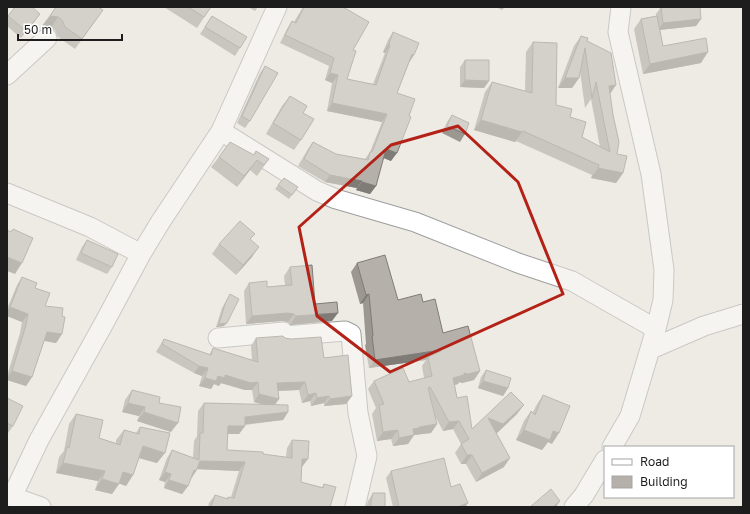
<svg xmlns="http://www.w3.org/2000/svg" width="750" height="514" viewBox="0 0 750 514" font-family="'Golos Text',sans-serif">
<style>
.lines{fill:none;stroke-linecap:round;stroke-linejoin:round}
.minor-casing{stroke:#9e9e9e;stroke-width:21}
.minor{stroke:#fff;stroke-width:19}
.wall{fill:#9d9792}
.shaded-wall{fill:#7f7b77}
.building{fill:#b6b0aa;stroke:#7f7b77}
.marked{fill:none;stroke:#b32117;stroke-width:3;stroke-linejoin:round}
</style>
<rect width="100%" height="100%" fill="#edebe4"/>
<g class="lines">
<defs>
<path id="minor" d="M7,75l40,-37
M221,131l96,60 19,8 79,23 103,41 54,18 84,48
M7,193l83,34 51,27
M218,338l65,-6 2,4 60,-5 6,3 7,79 9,43 -12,51
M651,349l53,-23 39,-12
M612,447l18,-31 26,-87 7,-29 1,-30 -13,-96 -33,-142 3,-25
M7,495l34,12
M12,497l27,-57 64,-115 38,-71 20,-33 60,-90 56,-124
M574,507l10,-12 21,-35"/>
</defs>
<!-- minor casing -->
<use href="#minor" class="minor-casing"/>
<!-- minor -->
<use href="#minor" class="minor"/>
</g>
<!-- wall -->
<path class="wall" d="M15,7l25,7 -19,24 -14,-12v-9z
M56,7l47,3 -28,39 -17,-12 -3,-7 -4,-2 -9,-2z
M164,7h47l-14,21z
M248,7h10l-3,4z
M303,7h40l10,43 -6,29 26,5 12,-31 -2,-1 5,-12 5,-8 16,31 -12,30 -6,68 -8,-3 -7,28 -6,8 -14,-4 1,-2 -32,-6 -27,-16 10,-17 5,-7 23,12 29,5 5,-7 12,-30 -55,-11 5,-28 -7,-3 4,-14 -49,-23 7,-14 5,-8 2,1z
M496,7h9l-3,3z
M661,7l40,12 -5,7 -36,4 3,16 38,17 -58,11 -9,-45 7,-10 15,-3v-2z
M212,16l28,32 -5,8 -35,-22z
M581,36l6,5 29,44 -6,9 7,60 6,19 -7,10 -25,-5 1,-3 -76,-34 -1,1 -41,-12 11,-38 7,-10 33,9 1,-39 7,-10 23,63 14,12 12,20 18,10 -9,-48 -6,9 -5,-37 -1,7 -7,10h-14l16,-42z
M465,60l24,21 -5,7 -24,-1v-20z
M265,66l-15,55 -5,7 -8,-5 23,-50z
M290,96l13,17 -2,27 -7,10 -28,-16 16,-28z
M452,115l13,19 -5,8 -18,-9 5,-11z
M256,151l13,8 -12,17 -7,-6 -13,17 -26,-20 8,-10 34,-2z
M284,178l14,9 -9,12 -14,-10z
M87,240l25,27 -5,7 -31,-14 6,-13z
M251,240l1,17 -16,18 -24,-21 7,-10z
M357,263l41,37 25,2 20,31 37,38 -6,9 -12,3 -3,-1 -1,2 -3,1 2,13 15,31 45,-15 -20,19 -1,-1 8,35 -28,15 -10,-18h-5l-6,-11 6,-9 -8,-15 -10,2 -8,-15 2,8 -6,9 -17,2 -6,9 -15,2 -2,-7 -14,2 -5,-27 4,-6 -8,-19 6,-8 35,1 15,-4 -2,-12 4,-6 -57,8 -4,-23 1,-1 -3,-41 -3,1 -9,-32z
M290,267l25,37 17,17 -42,4 -2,-3 -6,-1 -36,3 -2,-33 5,-8 18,4 18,-2 -1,-9z
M22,277l13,11 10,18 17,10v18l-6,9 -12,-2 -12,36 -6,9 -19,-6v-4l13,-43 2,-11 -15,-6v-7l10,-24z
M230,294l-6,32 -8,1 6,-19z
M256,338h29l39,20 28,38 -6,8 -22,2v-3l-13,3 -1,-5 -8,2 -3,-13 -21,1 1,8 -4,6 13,7 -5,8 -38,5v1l-6,8h-11l-1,16 59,7 1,-9 5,-8 10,27 -1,15 21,5 2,-3 6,23h-122l1,-4 6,-8 12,4 1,-2h3l8,-26 -42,-2 -6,10 -3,7 -6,8 -18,-6 1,-6 -6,-2 8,-22 5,-8 21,8 1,-17 3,-5 1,-25 6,-8 60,2 -10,-3 -2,-12h-7l-24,-7 -2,3 -5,-2 -3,5 -12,-3 3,-10 -8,-3 -38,-21 3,-5 5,-8 45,16 4,-7 39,12 -1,-14z
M486,370l22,18 -5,8 -25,-8 3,-11z
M132,390l39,42 -34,-11 2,-5 -17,-4 3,-12z
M543,395l9,49 -4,-2 -6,8 -26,-10 8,-19 7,-10 2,1 3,-6z
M7,398l6,28 -5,7 -1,-1z
M76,414l23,24 17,5v-3l8,-10 12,3 4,-6 17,36 -18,-5 -6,17 -7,11 -7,-3 -7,11 -17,-4 3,-9 -42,-8 3,-16 5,-6 5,-27z
M391,471l60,16 17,16 -3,4h-72l-7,-29z
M373,493l12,14h-19l2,-6z"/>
<!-- shaded-wall -->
<path class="shaded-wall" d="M40,14l-5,7 -14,17 5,-7z
M50,16l8,1 -7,11 -9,-2z
M701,19l-5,7 -38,4 5,-7z
M389,44l1,1 -5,8 -2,-1z
M708,52l-7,11 -58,11 7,-10z
M412,54l2,1 -5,8z
M330,73l8,2 -6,8 -7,-3z
M565,78h14l-7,10h-14z
M465,80l24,1 -5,7 -24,-1z
M616,85l-7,10v-9z
M332,103l55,11 -5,8 -55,-11z
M481,120l41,12 -7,10 -41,-12z
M386,149l11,4 -6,8 -11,-5z
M257,160l-7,10 -13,17 7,-11z
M598,168l25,5 -7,10 -25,-5z
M330,175l32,6 -5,7 -32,-6z
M362,182l14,4 -6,8 -14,-4z
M259,247l-7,10 -16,18 7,-10z
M7,257l15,6 -7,11 -8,-3z
M369,294l-6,9 -3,1 6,-9z
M10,307l18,7 -6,8 -15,-6v-5z
M288,313l6,1 -6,8 -6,-1 -36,3 6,-8z
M338,313l-6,8 -42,4 6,-9z
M227,323l-3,3 -8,1 3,-3z
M47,332l15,2 -6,9 -15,-3z
M441,350l-6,9 -7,-2 -2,3 -57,8 6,-8z
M199,366l9,2 -6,8 -8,-3z
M12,371l20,6 -6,9 -19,-6v-2z
M480,371l-6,9 -12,3 -3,-1 -1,2 -11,3 6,-9 11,-5z
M225,375l33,7 -6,8h-7l-24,-7 -2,3 -5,-2 -3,5 -12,-3 6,-8z
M483,381l25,7 -5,8 -25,-8z
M305,382l-6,8 -28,1 6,-8z
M316,393l-6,8 -8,2 6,-8z
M259,394l20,5 -6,8 -19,-5z
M329,396l-5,7 -13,3 6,-8z
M352,396l-6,8 -22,2 6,-7z
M128,403l17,4 -6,9 -17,-4z
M524,405l-7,9 -20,19 -15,-6 6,-9z
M144,412l34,11 -7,9 -34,-11z
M288,412l-5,8 -44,5 6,-8z
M459,421l-6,8 -10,2 6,-9z
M437,424l-6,9 -17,2 -6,9 -15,2 6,-8 14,-9 6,-2z
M228,426h17l-6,8h-17z
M398,430l-7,9 -14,2 6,-9z
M524,430l29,1 6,2 -7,11 -4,-2 -6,8 -26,-10z
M143,446l22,7 -8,10 -22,-6z
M467,455h5l-6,9h-5z
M510,458l-6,9 -28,15 6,-9z
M302,459h6l-6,8z
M200,461l45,1 -6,9 -45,-2z
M63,463l42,8 -7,10 -42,-8z
M194,470l2,1 -5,8z
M123,472l10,3 -7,11 -11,-4z
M165,472l6,2 -6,8 -6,-2z
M102,479l17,5 -7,10 -17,-4z
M169,480l19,6 -6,8 -18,-6z
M560,501l-4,6h-3z
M468,503l-3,4h-8z"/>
<!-- building -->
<path class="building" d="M15,7h17l8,7 -14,17 -18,-15z
M56,7h42l5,3 -21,29 -17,-12 -3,-7 -4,-3 -8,-1z
M188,7h23l-7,10z
M304,7h39l26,15 -16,28 3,1 -9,28 29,6 14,-40 -1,-1 4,-12 26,11 -5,12 -2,-1 -15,39 18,6 -6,17 2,1 -14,36 -11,-4 -10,37 -14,-4v-1l-32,-6 -26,-16 9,-17 23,12 32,6 2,-8h2l15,-38 -55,-11 6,-28 -8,-2 4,-15 -49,-23 7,-14 4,2z
M661,7h39l1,12 -38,4z
M212,16l35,21 -7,11 -35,-21z
M657,16l6,30 43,-8 2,14 -58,12 -9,-45z
M581,36l7,2 -1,3 24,12 5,32 -7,1 4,29 6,27 -2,12 10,2 -4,17 -25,-5 1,-3 -76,-34 -1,1 -41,-12 11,-38 40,11 1,-51 24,1 -1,62 16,4 -2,8 16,5 -4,15 28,15 -14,-70 -4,16 -7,-50 -6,30h-14z
M465,60h24v21l-24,-1z
M265,66l13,7 -28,48 -8,-5z
M290,96l17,10 -4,7 11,6 -13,21 -28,-17z
M452,115l17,8 -4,11 -18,-8z
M230,142l24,13 2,-4 13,8 -5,6 -7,-5 -13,16 -25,-19z
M284,178l14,9 -6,8 -14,-10z
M240,221l15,13 -5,5 9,8 -16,18 -24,-21z
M13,229l20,9 -11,25 -15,-6v-27l4,2z
M87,240l31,14 -6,13 -31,-14z
M385,255l13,45 23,-6 2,8 12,-3 8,34 25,-7 12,45 -12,3 -4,-1v2l-11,3 4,20 10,-2 5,33 39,-37 13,13 -21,19 -15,-6 22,40 -28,15 -10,-18h-5l-6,-11 8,-5 -10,-18 -10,1 -19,-35 -2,1 9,36 -18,3v1l-6,1 1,6 -15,3 -1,-8 -15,2 -4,-27 5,-1 -10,-23 29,-13 6,14 23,-6 -4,-19 13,-6v-1l-66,10 -3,-24h1l-4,-42 -3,1 -9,-32z
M312,265l3,39 22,-2 1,11 -42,3 -2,-2 -6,-1 -36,3 -3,-33 18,-2v6l25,-2 -2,-18z
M22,277l15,6 -2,5 15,5 -5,13 18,2 -1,8 3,1 -3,17 -15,-2 -15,45 -20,-6 14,-46 2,-11 -18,-7z
M230,294l9,5 -12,24 -8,1 6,-20z
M283,336l2,2 6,1 30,-2 3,21 24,-3 4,41 -22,3 -1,-3 -12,2 -1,-5 -8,2 -3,-13 -28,1 2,16 -20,-5 -1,-12 -7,1 -26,-8v3l-7,-2 -2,5 -11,-3 3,-10 -9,-2 -37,-22 2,-5 47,16 2,-7 45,14 -2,-24z
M486,370l25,8 -3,10 -25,-7z
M132,390l28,7 -1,6 22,4 -3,16 -34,-11 1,-5 -17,-4z
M543,395l27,11 -11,27 -6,-2 -3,9 -26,-10 7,-19 4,4z
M7,398l16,8 -10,20 -6,-3z
M204,403l84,2v7l-43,5v9h-17l-1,24 36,2v2l29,4v-18l17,1 -1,18h-6l-1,23 22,6 1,-4 12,3 -6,20h-119l4,-12 13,4v-2l6,1 11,-36 -45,-1 -4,10 -2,-1 -6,16 -19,-6 2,-6 -6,-2 7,-22 27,10 1,-27h3z
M76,414l27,6 -4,18 21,7 4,-15 15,4 1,-7 30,6 -5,20 -22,-7 -10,29 -10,-3 -4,12 -17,-5 3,-8 -42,-8 4,-16 2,1z
M444,458l7,29 9,-3 8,19 -11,4h-58l-8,-36z
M551,489l9,12 -7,6h-23z
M373,493h12v14h-14v-5z"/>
<!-- marked area -->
<path d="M0 0H750V514H0ZM458,126l60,56 45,112 -173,78 -73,-56 -18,-89 92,-82z" fill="#edebe4" fill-opacity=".55" fill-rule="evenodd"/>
<path class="marked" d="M458,126l60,56 45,112 -173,78 -73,-56 -18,-89 92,-82z"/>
<!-- border -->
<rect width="750" height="514" fill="none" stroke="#1d1d1d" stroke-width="16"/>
<!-- legend -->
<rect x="604" y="446" width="130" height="52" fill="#ffffff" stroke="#a5a5a5"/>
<rect x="612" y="459" width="20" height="6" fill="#ffffff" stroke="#a5a5a5"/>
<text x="640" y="466" font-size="12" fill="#1d1d1d">Road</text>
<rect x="612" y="476" width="20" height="12" fill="#b6b0aa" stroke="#a5a5a5"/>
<text x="640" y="486" font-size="12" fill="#1d1d1d">Building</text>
<!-- scale -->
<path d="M18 34v6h104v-6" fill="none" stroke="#1d1d1d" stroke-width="2"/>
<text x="24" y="34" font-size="12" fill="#1d1d1d" stroke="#ffffff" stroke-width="3" paint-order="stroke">50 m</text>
</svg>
